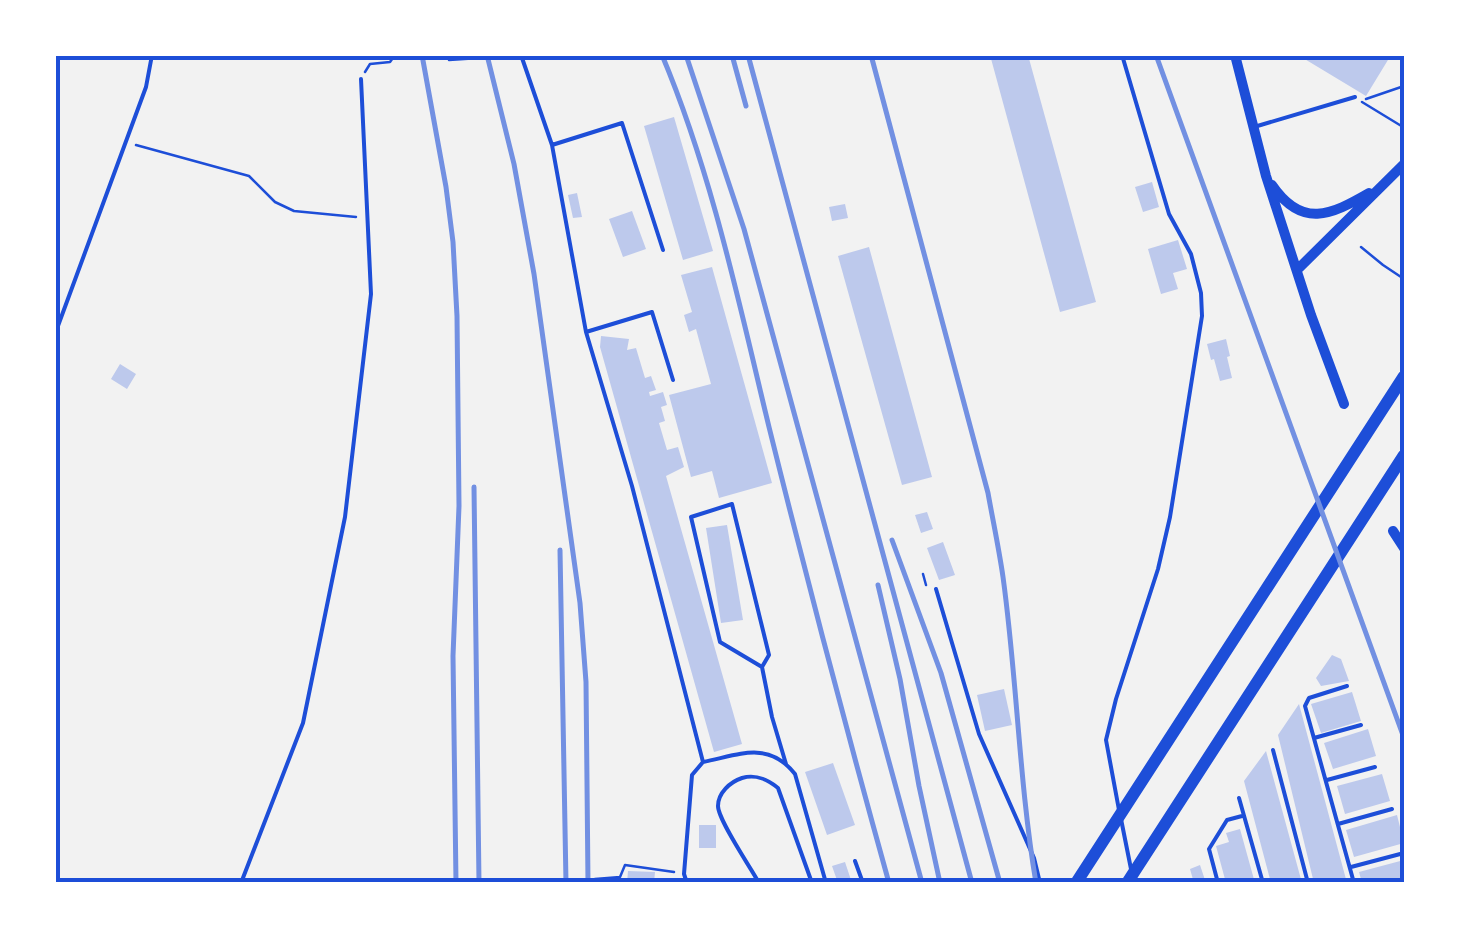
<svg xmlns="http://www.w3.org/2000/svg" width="1459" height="938" viewBox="0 0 1459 938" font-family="'Fira Sans Condensed',sans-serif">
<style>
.building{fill:#bdc9ec}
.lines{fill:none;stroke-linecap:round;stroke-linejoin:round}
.path{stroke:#1d4ed8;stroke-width:2.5}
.service{stroke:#1d4ed8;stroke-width:4}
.tertiary{stroke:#1d4ed8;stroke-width:10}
.primary{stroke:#1d4ed8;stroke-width:12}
.rail{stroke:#7290e2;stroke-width:5}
.neatline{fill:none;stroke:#1d4ed8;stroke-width:4}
</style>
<rect width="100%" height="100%" fill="#f2f2f2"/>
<!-- building -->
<path class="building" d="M990,55h38l68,247 -36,10z
M1298,55h93l-25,41z
M674,117l39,134 -30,9 -39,-134z
M1152,182l7,25 -16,5 -8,-25z
M577,193l5,24 -9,1 -5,-23z
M845,204l3,14 -16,3 -3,-14z
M632,211l14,38 -23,8 -14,-38z
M1178,240l9,29 -14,4 5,16 -17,5 -13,-45z
M869,247l63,230 -30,8 -64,-229z
M712,267l60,216 -53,15 -7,-27 -21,6 -22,-82 42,-11 -15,-55 -7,3 -5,-17 8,-3 -11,-37z
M601,336l28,3 -2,11 9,-2 9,30 6,-2 5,14 -7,2 1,4 13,-4 4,13 -6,2 4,14 -6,2 8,27 11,-3 6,20 -18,9 76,268 -28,8 -114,-405z
M1226,339l4,17 -3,1 5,21 -12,3 -6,-22 -3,1 -4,-16z
M120,364l16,10 -9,15 -16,-10z
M927,512l6,17 -12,4 -6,-18z
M727,525l16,95 -22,3 -15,-95z
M943,542l12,33 -16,5 -12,-32z
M1332,655l9,4 8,22 -28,5 -5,-8z
M1004,689l8,36 -27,6 -8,-36z
M1352,692l9,29 -40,12 -10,-29z
M1299,704l48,179h-33l-36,-148z
M1368,729l8,27 -43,13 -9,-26z
M1266,751l36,132h-31l-27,-102z
M833,763l22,62 -28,10 -22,-63z
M1382,774l8,27 -45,13 -8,-28z
M1397,815l7,28 -50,14 -8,-27z
M699,825h17v23h-17z
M1240,829l15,54h-29l-10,-37 13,-4 -3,-9z
M1404,860v23h-42l-3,-11z
M845,862l7,21h-14l-6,-17z
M1200,865l6,18h-12l-4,-14z
M628,871l27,1 -1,11h-27z"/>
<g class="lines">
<!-- path -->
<path class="path" d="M448,55l1,5 61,-4
M365,72l5,-8 20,-2 5,-7
M1366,99l38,-13
M1362,102l41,25
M136,145l113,31 26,26 19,9 62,6
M1361,247l22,18 21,14
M923,574l3,11
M595,879l25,-2 5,-12 49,7"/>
<!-- service -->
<path class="service" d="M521,55l31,90 34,187 46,154 71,276
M1254,127l101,-30
M552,145l70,-22 41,127
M586,332l66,-20 21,68
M55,334l91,-247 6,-32
M936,589l43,145 55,124 6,25
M762,667l-42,-25 -29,-125 41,-13 37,151 -7,12 10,50 14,47
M1347,686l-38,12 -4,8 49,177
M1314,738l47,-13
M1273,750l35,133
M703,762c36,-7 65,-22 92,12l31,109
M1327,780l48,-13
M1239,798l24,85
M1119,810l-13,-70 10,-41 42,-130 12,-52 32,-201 -1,-23 -10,-39 -22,-40 -47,-159
M1121,819l10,50
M1338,824l54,-15
M855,861l8,22
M1351,867l53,-14
M241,883l62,-160 42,-206 26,-223 -10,-215
M687,883l-3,-9 8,-99 11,-13
M759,883c-8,-15 -41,-63 -41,-77 0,-13 12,-24 24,-28 14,-4 25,1 36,10l34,95
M1218,883l-9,-34 18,-29 15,-4"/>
<!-- tertiary -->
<path class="tertiary" d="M1235,55l31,121 45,139 33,89
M1272,185c30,44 59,30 97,8
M1297,270l107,-106
M1393,531l11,17"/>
<!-- primary -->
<path class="primary" d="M1076,883l328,-507
M1127,883l277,-428"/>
<!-- rail -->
<path class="rail" d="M422,55l24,132 7,55 4,74 2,190 -6,150 3,227
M487,55l27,109 20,110 46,329 6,79 2,201
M662,55c50,119 77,248 107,372 38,153 78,305 120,456
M686,55l58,174 178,654
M732,55l14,51
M748,55l224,828
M871,55l117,438c5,28 11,56 15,84 14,101 16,205 33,306
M1156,55l248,683
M474,487l5,396
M892,540l49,133 59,210
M560,550l6,333
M878,585l22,94 19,107 21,97"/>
</g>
<!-- border -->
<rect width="1459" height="938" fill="none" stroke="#ffffff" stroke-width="115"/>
<rect x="58" y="58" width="1344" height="822" class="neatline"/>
</svg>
